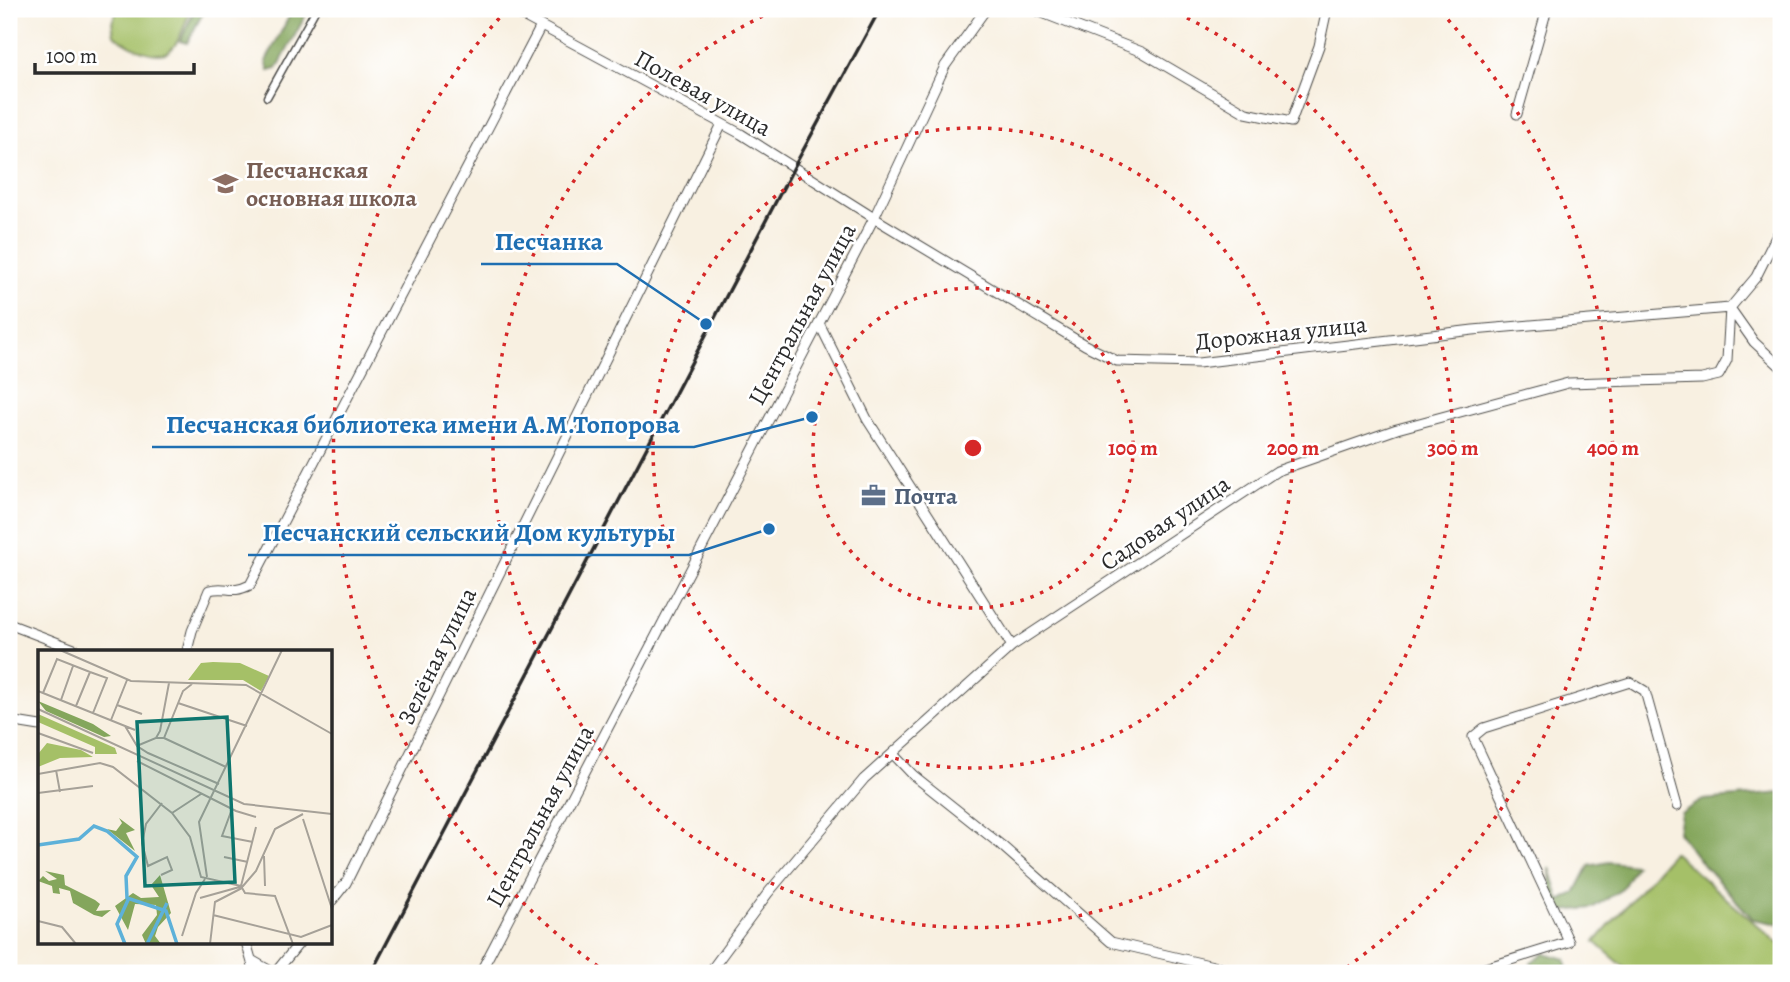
<svg xmlns="http://www.w3.org/2000/svg" width="1790" height="982" viewBox="0 0 1790 982" font-family="Alegreya,serif">
<style>
.green{fill:#a5c067;stroke:#687649;stroke-width:2}
.forest{fill:#84a65c;stroke:#586844;stroke-width:2}
.lines{fill:none;stroke-linecap:round;stroke-linejoin:round}
.pedestrian-casing{stroke:#4a4946;stroke-width:9}
.minor-casing{stroke:#4a4946;stroke-width:11}
.pedestrian{stroke:#fff;stroke-width:6}
.minor{stroke:#fff;stroke-width:9}
.rail{stroke:#2b2b2b;stroke-width:3.5}
.ring{fill:none;stroke:#d62828;stroke-width:3.5;stroke-dasharray:3.5 7}
.labels{text-anchor:middle;stroke-width:5;stroke-linejoin:round;paint-order:stroke}
.street-label{font-size:24px;fill:#2b2b2b;stroke:#fff}
.education-label{font-size:24px;font-weight:bold;fill:#785e54;stroke:#fff;text-anchor:start}
.service-label{font-size:24px;font-weight:bold;fill:#4e5e75;stroke:#fff;text-anchor:start}
.inset-river{fill:none;stroke:#5db1d9;stroke-width:3.5}
.inset-road{fill:none;stroke:#a6a198;stroke-width:2}
.view{fill:#0f766e;fill-opacity:0.15;stroke:#0f766e;stroke-width:3.5}
.inset-edge{fill:none;stroke:#2b2b2b;stroke-width:3.5}
.centre{fill:#d62828;stroke:#fff;stroke-width:3.5}
.ring-label{font-size:21px;text-anchor:middle;font-weight:bold;fill:#d62828;stroke:#fff;stroke-width:5;stroke-linejoin:round;paint-order:stroke}
.leader{fill:none;stroke:#1f6fb2;stroke-width:2.5}
.callout-dot{fill:#1f6fb2;stroke:#fff;stroke-width:2.5}
.callout-label{font-size:26px;text-anchor:middle;font-weight:bold;fill:#1f6fb2;stroke:#fff;stroke-width:5;stroke-linejoin:round;paint-order:stroke}
</style>
<rect width="100%" height="100%" fill="#fff"/>
<filter id="ink" filterUnits="userSpaceOnUse"><feTurbulence type="fractalNoise" baseFrequency=".0143" numOctaves="2"/><feDisplacementMap in="SourceGraphic" scale="14" xChannelSelector="R" yChannelSelector="G"/><feConvolveMatrix kernelMatrix="1 2 1 2 8 2 1 2 1" color-interpolation-filters="sRGB"/></filter>
<filter id="wash" filterUnits="userSpaceOnUse"><feTurbulence type="fractalNoise" baseFrequency=".00686" numOctaves="4" result="noise"/><feDisplacementMap in="SourceGraphic" scale="28" xChannelSelector="R" yChannelSelector="G"/><feGaussianBlur stdDeviation="1.57" result="paint"/><feColorMatrix in="noise" values="0 0 0 0 0 0 0 0 0 0 0 0 0 0 0 0 0 1.4 0 .05"/><feComposite in="paint" operator="in"/></filter>
<g filter="url(#wash)">
<rect width="100%" height="100%" fill="#f8f0e1"/>
<!-- green -->
<path class="green" d="M118,9h73c-5,11 -9,26 -16,36 -14,21 -47,0 -61,-10l-2,-13z
M1673,852l108,94v27h-150l-36,-31z"/>
<!-- forest -->
<path class="forest" d="M195,9h10l-18,34 -7,-2z
M293,9h16l-32,60 -8,2 -3,-10z
M1781,793v128l-3,3 -25,-5 -53,-58 -22,-29 3,-19 22,-13z
M1609,862l27,3 -14,24 -30,19 -29,3 -12,-13 -1,-30 10,33 15,-8 14,-27z
M1545,953l21,6 2,14h-34l-3,-11z"/>
</g>
<g filter="url(#ink)">
<g class="lines">
<defs>
<path id="pedestrian" d="M267,97l49,-88"/>
<path id="minor" d="M510,9l231,125 133,84 211,127 32,16 81,2 275,-33 257,-22
M1032,9l110,43 104,61 45,9 28,-76 8,-37
M9,18l2,-9
M1517,114l30,-105
M1730,308l26,-31 24,-48 1,-7
M1730,308l24,34 27,25
M819,323l48,96 145,227
M9,624l70,27
M187,651l5,-20 17,-41c19,-5 21,5 41,-5l291,-559
M9,721l31,5
M893,754l20,21 88,70 110,97 132,31
M331,902l15,-19 376,-759
M246,942l9,31
M253,961l21,12
M275,973l25,-31
M480,973l394,-755 71,-152 41,-57
M709,973l59,-80 96,-114 148,-133 265,-175 120,-42 171,-46 134,-4 17,-4 8,-15 3,-52
M1469,973l100,-31 -96,-205 11,-9 146,-46 15,9 32,115"/>
</defs>
<!-- pedestrian casing -->
<use href="#pedestrian" class="pedestrian-casing"/>
<!-- minor casing -->
<use href="#minor" class="minor-casing"/>
<!-- pedestrian -->
<use href="#pedestrian" class="pedestrian"/>
<!-- minor -->
<use href="#minor" class="minor"/>
<!-- rail -->
<path class="rail" d="M371,973l423,-806 86,-158"/>
</g>
</g>
<!-- distance rings -->
<g class="ring">
<circle cx="973" cy="448" r="160"/>
<circle cx="973" cy="448" r="320"/>
<path d="M1168 9A480 480 0 1 1 778 9"/>
<path d="M606 972A640 640 0 0 1 505 12M1441 12A640 640 0 0 1 1340 972"/>
</g>
<!-- icons -->
<defs>
<symbol id="school-bare" viewBox="-9 -9 18 18"><path d="M0-5L7-2L0 1L-7-2ZM-4 1L0 2.5L4 1V4Q0 6-4 4Z" fill="#8d6e63" stroke="#fff" stroke-width="2.5" paint-order="stroke"/></symbol>
<symbol id="office-bare" viewBox="-9 -9 18 18"><path d="M-6-3h4V-5.5h4V-3h4V5H-6ZM-1-4.5V-3h2v-1.5ZM-6 0V1H6V0Z" fill="#5c6f8a" stroke="#fff" stroke-width="2.5" paint-order="stroke"/></symbol>
</defs>
<g fill-rule="evenodd">
<use href="#school-bare" x="208" y="166" width="35" height="35"/>
<use href="#office-bare" x="856" y="478" width="35" height="35"/>
</g>
<g class="labels">
<!-- street labels -->
<g class="street-label">
<text transform="translate(703 93) rotate(29)" y="8">Полевая улица</text>
<text transform="translate(802 314) rotate(-62)" y="8">Центральная улица</text>
<text transform="translate(1281 333) rotate(-6)" y="8">Дорожная улица</text>
<text transform="translate(1165 523) rotate(-34)" y="8">Садовая улица</text>
<text transform="translate(437 656) rotate(-64)" y="8">Зелёная улица</text>
<text transform="translate(540 816) rotate(-62)" y="8">Центральная улица</text>
</g>
<!-- education labels -->
<g class="education-label">
<text x="246" y="178">Песчанская<tspan x="246" dy="28">основная школа</tspan></text>
</g>
<!-- service labels -->
<g class="service-label">
<text x="894" y="504">Почта</text>
</g>
</g>
<!-- overview -->
<g transform="translate(38 650)">
<rect width="294" height="294" fill="#f8f0e1"/>
<path d="M175,12l27,1 29,13 -8,15 -18,-11h-55l13,-17zM0,64l77,34 2,6h-22v-7l-57,-25zM9,93l34,7 12,7 -33,1 -22,9v-13z" fill="#a5c067"/>
<path d="M0,51l55,23 18,12 -7,1 -58,-26zM81,168l16,12 -9,3 9,18 -28,-22 9,2 6,-8zM7,221l19,4 1,10 30,15 5,4 -4,7 15,-1 -9,7 -8,-2 -21,-12 -3,-12 -11,-3 1,6 -7,-1 -1,-7 -14,-5 5,-5 6,5 8,-2zM122,225l11,38 -13,14 -3,9 6,8h-15l-4,-9 15,-20 -1,-10 -21,-1 -7,26 -13,-24 18,-13 8,5 18,-1 -8,-12z" fill="#84a65c"/>
<path class="inset-river" d="M0,195l41,-6 15,-13 13,5 30,26 -11,19 1,22 39,13 11,33M87,294l-8,-20 11,-24M109,294l20,-41"/>
<path class="inset-road" d="M22,0l71,31 115,4 86,49M0,41l97,39M5,43l14,-34 33,13 17,6 -14,35M23,50l12,-34M140,53l69,23M79,55l25,9M38,56l14,-34M0,59l206,95 88,10M73,70l16,-40M87,76l12,20 11,7 71,31M0,83l55,20M118,88h8l19,-47 9,-7M126,88l62,29M101,95l17,-7 4,-7 9,-48M99,111l99,50 20,6M18,120l4,22M0,124l62,-11 13,4 59,46 18,24 11,40 40,9M0,143l55,-7M194,159l-10,27 31,6M134,163l29,-19M265,169l29,90M226,206l1,30M186,207l24,5M123,225l11,-5 -5,-13 -19,9 -6,-23 4,-19 16,-21M169,227l-8,-55 83,-172M203,236l4,7 30,3 18,48M203,236l15,-59M162,248l43,-12 13,-15 19,-42 28,-15M175,265l88,22 31,-12M0,271l24,6 14,17M144,286l14,-43 9,-14M172,294l5,-42 27,-14"/>
<path class="view" d="M189,67l8,165 -90,4 -8,-164z"/>
<rect width="294" height="294" class="inset-edge"/>
</g>
<circle cx="973" cy="448" r="10" class="centre"/>
<g class="ring-label">
<text x="1133" y="455">100 m</text>
<text x="1293" y="455">200 m</text>
<text x="1453" y="455">300 m</text>
<text x="1613" y="455">400 m</text>
</g>
<!-- callouts -->
<path class="leader" d="M706 324L617 264H481M812 417L694 447H152M769 529L689 555H248"/>
<g class="callout-dot">
<circle cx="706" cy="324" r="7"/>
<circle cx="812" cy="417" r="7"/>
<circle cx="769" cy="529" r="7"/>
</g>
<g class="callout-label">
<text x="549" y="250">Песчанка</text>
<text x="423" y="433">Песчанская библиотека имени А.М.Топорова</text>
<text x="469" y="541">Песчанский сельский Дом культуры</text>
</g>
<!-- margin -->
<rect width="1790" height="982" fill="none" stroke="#fff" stroke-width="35"/>
<!-- scale -->
<path d="M35 63v10h159v-10" fill="none" stroke="#2b2b2b" stroke-width="3.5"/>
<text x="46" y="63" font-size="21" fill="#2b2b2b" stroke="#ffffff" stroke-width="5" paint-order="stroke">100 m</text>
</svg>
